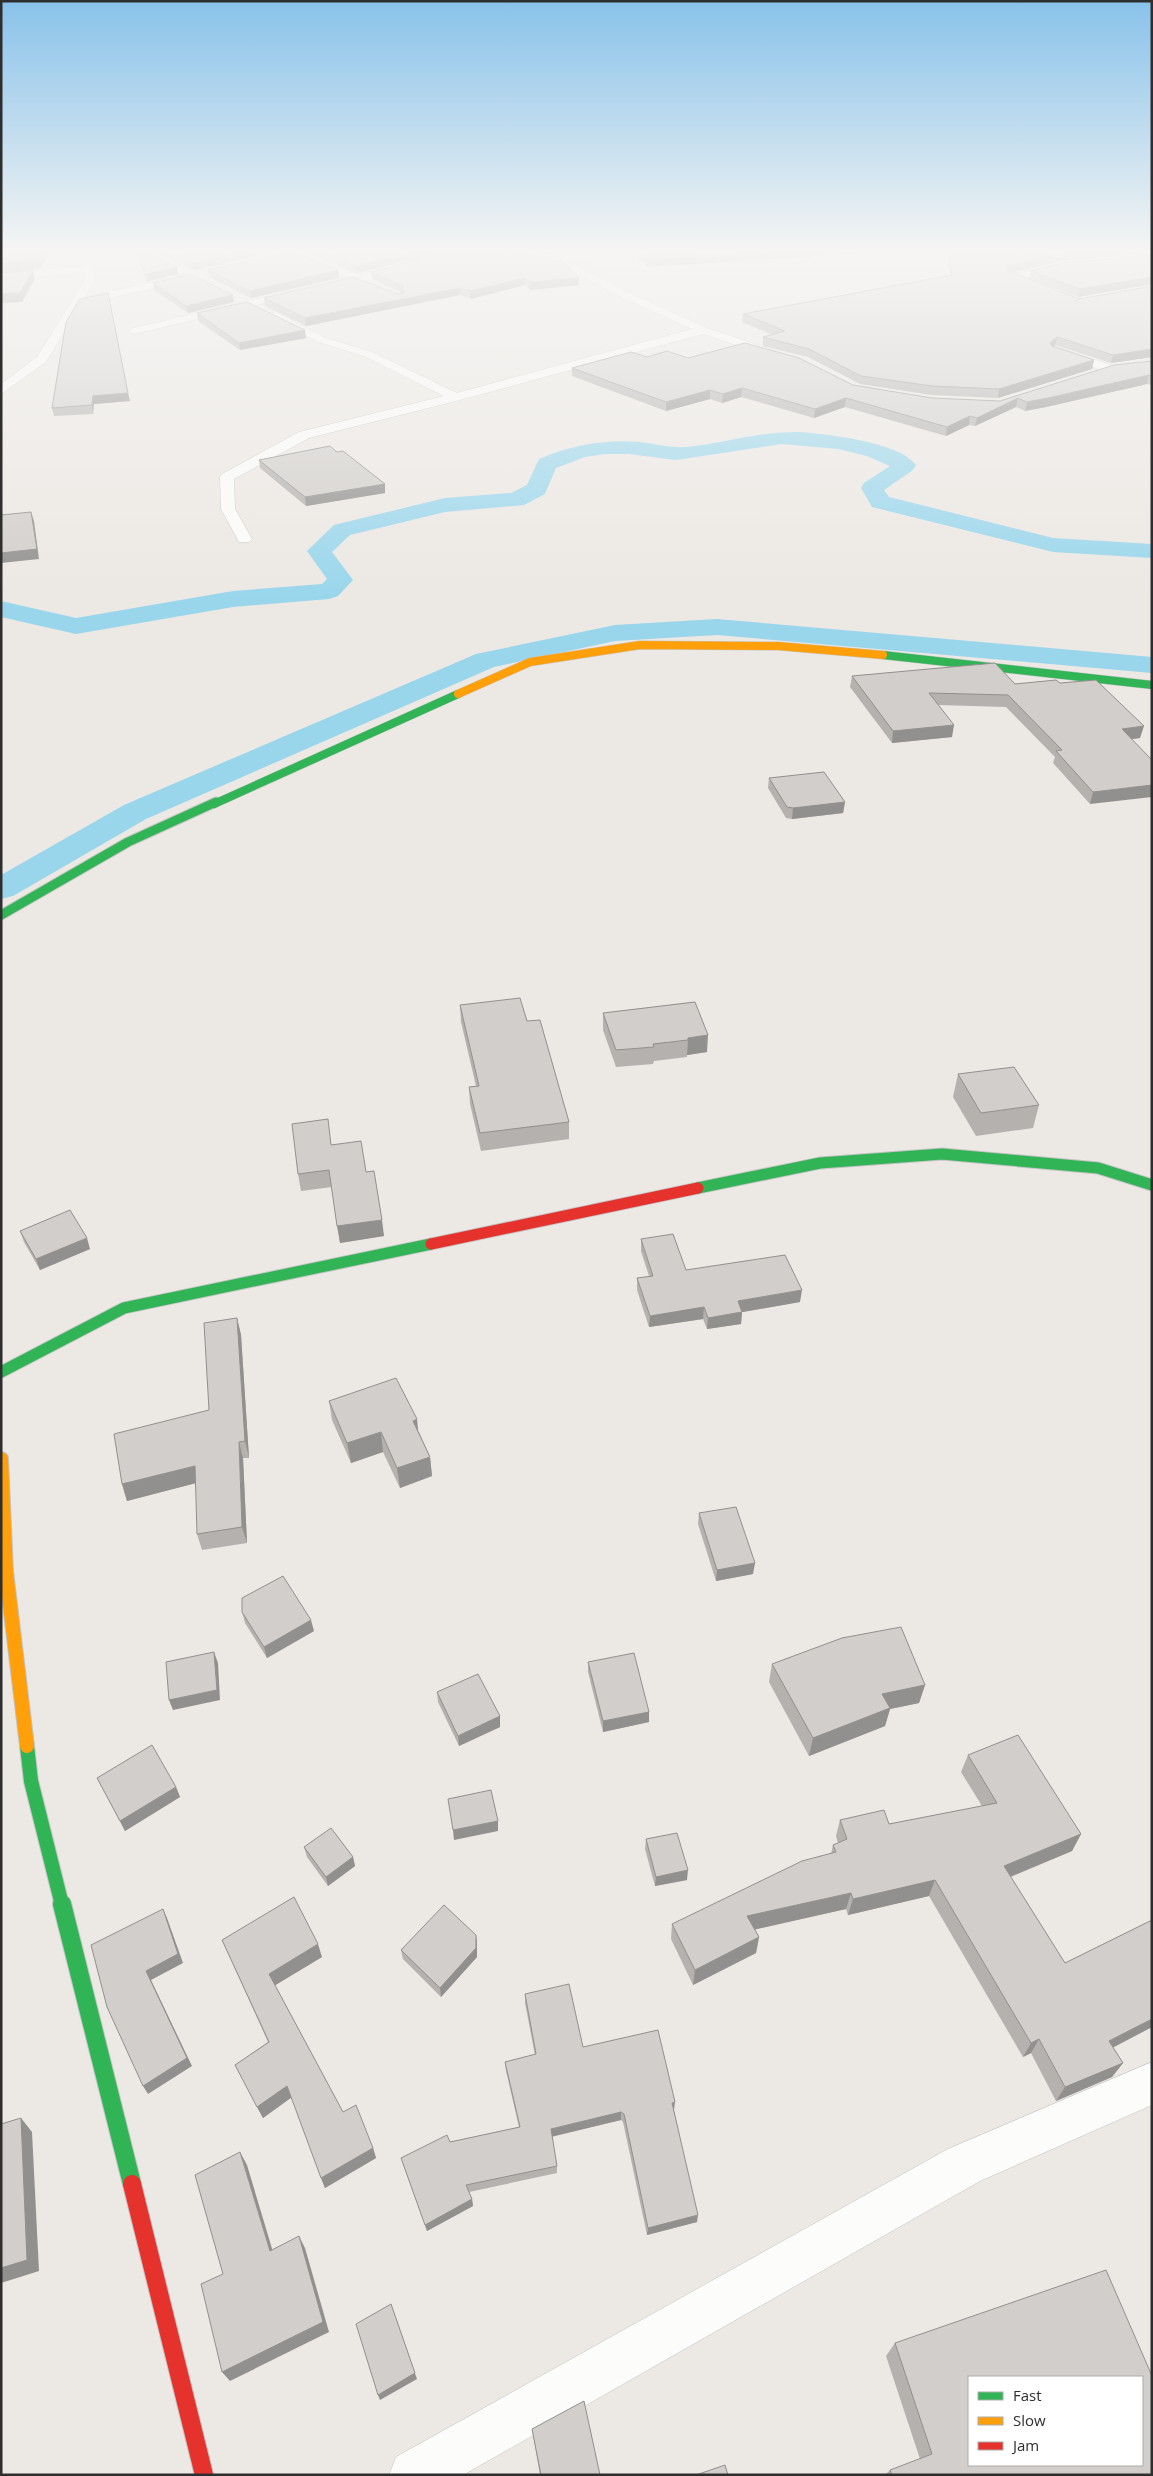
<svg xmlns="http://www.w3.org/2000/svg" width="1153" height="2476" viewBox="0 0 1153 2476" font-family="'Open Sans',sans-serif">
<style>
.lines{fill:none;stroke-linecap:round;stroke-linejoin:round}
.canal{fill:#99d6ec;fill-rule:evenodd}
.street-casing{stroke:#c5c4c5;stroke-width:1}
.fast-far4-casing{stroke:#c5c4c5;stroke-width:9}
.fast-far3-casing{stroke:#c5c4c5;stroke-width:11}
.fast-far2-casing{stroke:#c5c4c5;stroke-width:13}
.fast-far1-casing{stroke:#c5c4c5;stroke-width:16}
.fast-casing{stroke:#c5c4c5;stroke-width:20}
.slow-far1-casing{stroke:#c5c4c5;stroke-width:9}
.slow-casing{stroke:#c5c4c5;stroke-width:16}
.jam-far1-casing{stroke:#c5c4c5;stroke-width:13}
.jam-casing{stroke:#c5c4c5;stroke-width:20}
.street{fill:#fcfcfb;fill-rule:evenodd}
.fast-far4{stroke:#30b455;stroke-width:8}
.fast-far3{stroke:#30b455;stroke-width:9}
.fast-far2{stroke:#30b455;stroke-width:11}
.fast-far1{stroke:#30b455;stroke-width:14}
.fast{stroke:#30b455;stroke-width:18}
.slow-far1{stroke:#ff9f0a;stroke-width:8}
.slow{stroke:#ff9f0a;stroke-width:14}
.jam-far1{stroke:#e5322d;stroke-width:11}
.jam{stroke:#e5322d;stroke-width:18}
.wall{fill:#b4b1af}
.shaded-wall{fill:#92908e}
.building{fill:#d1cecb;stroke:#92908e;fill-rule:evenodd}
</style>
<rect width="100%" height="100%" fill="#ece8e4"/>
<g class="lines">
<!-- canal -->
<path class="canal" d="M800,432c26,2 100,10 116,33l-3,5 -29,20 5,7 164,41 99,6v14l-99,-6 -181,-45 -11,-19 3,-5 26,-17 -23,-10 -29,-7 -56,-5 -106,16 -47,-6h-24l-20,3 -29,11 -11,26 -21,11 -79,7 -95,23 -18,17 21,28 -15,16 -9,3 -96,8 -157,27 -75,-17v-16l75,17 157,-27 89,-7 5,-5 -20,-28 27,-26 111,-27 66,-5 16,-8 12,-26c33,-14 66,-20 101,-17 16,2 30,6 46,5 39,-4 74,-16 114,-15z
M717,619l435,38v16l-435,-38 -102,6 -121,26 -348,152 -133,77 -12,3v-24l123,-70 352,-151 139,-29z"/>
<defs>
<path id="street" d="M97,250h13l-17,9 -1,10 3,11 -10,17 98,-22 -46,-25h13l78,41 -1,2h-8l-27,-14 -112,26 -34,57 -45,32v-10l36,-27 48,-77 -2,-8 -82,8v-6l81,-8 2,-10z
M282,250h28l-6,3 56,22 104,-25h18l-120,32 -4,-1 -224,53 -6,-3 6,-3 214,-51 -55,-21 -36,8 -5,-3 31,-9z
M494,250h18l36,8 36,-6 94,-2 -4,4 -90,4 -22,4 14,3 47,25 84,38 74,25 2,2 -2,2h-8l-70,-23 -243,66 -151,38 -75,41 1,30 17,30 -3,3h-10l-18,-33 -1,-32 2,-3 77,-42 145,-36 -80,-40 -46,-14 -49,-25v-4h8l49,25 46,14 85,41 235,-64 -77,-35 -46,-25z
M1068,263l5,3 -1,2 -48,10 19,7v4l-4,1 -32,-13 5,-3z
M1057,347l57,19 2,3 -6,4 -57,-20 -2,-2z
M1152,2062v43l-172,76 -517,294h-74l7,-18 552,-308z"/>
<path id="fast-far4" d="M883,655l269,30
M214,804l244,-110"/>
<path id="fast-far3" d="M1,915l127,-73 88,-40"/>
<path id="fast-far2" d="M698,1188l122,-25 122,-9 156,14 54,17
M1,1372l123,-64 307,-64"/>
<path id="fast-far1" d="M27,1746l4,35 31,124"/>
<path id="fast" d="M62,1904l70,280"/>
<path id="slow-far1" d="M458,694l72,-32 110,-17 138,1 105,9"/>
<path id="slow" d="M1,1459l5,112 21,175"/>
<path id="jam-far1" d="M431,1244l267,-56"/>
<path id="jam" d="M132,2184l72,291"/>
</defs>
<!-- street casing -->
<use href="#street" class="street-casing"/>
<!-- fast-far4 casing -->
<use href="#fast-far4" class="fast-far4-casing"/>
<!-- fast-far3 casing -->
<use href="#fast-far3" class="fast-far3-casing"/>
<!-- fast-far2 casing -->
<use href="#fast-far2" class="fast-far2-casing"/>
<!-- fast-far1 casing -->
<use href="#fast-far1" class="fast-far1-casing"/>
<!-- fast casing -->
<use href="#fast" class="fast-casing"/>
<!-- slow-far1 casing -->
<use href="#slow-far1" class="slow-far1-casing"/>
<!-- slow casing -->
<use href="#slow" class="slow-casing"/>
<!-- jam-far1 casing -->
<use href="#jam-far1" class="jam-far1-casing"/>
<!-- jam casing -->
<use href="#jam" class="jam-casing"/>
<!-- street -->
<use href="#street" class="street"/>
<!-- fast-far4 -->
<use href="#fast-far4" class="fast-far4"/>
<!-- fast-far3 -->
<use href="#fast-far3" class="fast-far3"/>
<!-- fast-far2 -->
<use href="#fast-far2" class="fast-far2"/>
<!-- fast-far1 -->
<use href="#fast-far1" class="fast-far1"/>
<!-- fast -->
<use href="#fast" class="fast"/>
<!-- slow-far1 -->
<use href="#slow-far1" class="slow-far1"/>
<!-- slow -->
<use href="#slow" class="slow"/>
<!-- jam-far1 -->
<use href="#jam-far1" class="jam-far1"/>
<!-- jam -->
<use href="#jam" class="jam"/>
</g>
<!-- wall -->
<path class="wall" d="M135,250h10l33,24 -31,7z
M154,250h127l-87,20z
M308,250h147l-99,23 -48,-20z
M523,250h29v5z
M637,250h274l-264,17 -10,-9z
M947,250h205v2l-90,9 -50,11 67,27 73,-13v71l-41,6 -56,-18 -1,1 40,14 -2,9 -94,29 -67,-3 -71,-11 -52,-27 -45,-11v-9l10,-2 -31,-13 1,-8 207,-39z
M1152,255v29l-74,13 -49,-19 2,-7z
M208,270l131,8 -88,20 -42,-21z
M371,272l208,6v7l-49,5 -5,-5 -54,14 -11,-4 -154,31 -41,-20 -1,-8 134,-4 5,-1 -31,-14z
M153,283l80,12 1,7 -46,11 -34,-23z
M197,313l109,25 -66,12 -42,-29z
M66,322l64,79 -36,3 -1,10 -39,2 -2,-8z
M647,357l41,1 244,40 68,3 152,-40v24l-5,-1 -101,23 -21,4 -9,-4 -41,19 -6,-1 -23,11 -101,-29 -31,11 -73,-21 -19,6 -12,-4 -44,12 -94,-35v-8z
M337,452l48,32v9l-79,13 -46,-38 -1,-8z
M852,676l163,8 45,-1 80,55 -8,1 -42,65 -37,-41 2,-6 -49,-50 -68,-2 14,32 -60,6 -42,-56z
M769,778l76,24 -2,11 -51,6 -6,-1 -18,-30z
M695,1002l12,50 -20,3v2l-33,4 -1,3 -37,3 -13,-37v-17z
M460,1005l67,16 42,101v17l-88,12 -11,-47 -1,-17 7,-1 -15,-64z
M958,1074l81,31 -6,23 -57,8 -23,-39z
M331,1145l35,27 18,64 -44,7 -8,-56 -31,4 -3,-17z
M20,1231l70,18 -50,21 -16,-28z
M641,1239l45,31 114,32 -58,10 -1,12 -34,5 -4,-10 -54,8 -12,-37v-12l12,-2 -8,-25z
M237,1318l4,17 8,123h-6l4,85 -45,7 -5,-16 -1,-51 -69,18 -5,-17 87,-74z
M329,1401l90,31 11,25 2,19 -32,12 -17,-36 -32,11 -19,-43z
M699,1513l54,61 -37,7 -18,-57z
M242,1612l72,19 -47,27 -22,-35z
M588,1662l61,50v10l-46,10 -15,-60z
M772,1664l153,21 -6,18 -29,6 -5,17 -76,30 -40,-74z
M437,1692l63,35 -41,19 -21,-44z
M968,1755l113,79 -9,17 -61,26 54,86 87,-43v107l-39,20 10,16 -11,14 -56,24 -25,-48 -8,4 -94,-161 -81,19 -2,-6 -91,20 4,8 -3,16 -63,32 -22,-46 1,-15 159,-70 2,-9 5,-2 -2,-7 4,-16 49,4 93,-18 -21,-34z
M97,1778l79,9 4,10 -55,34z
M646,1839l41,41 -32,6 -10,-37z
M304,1847l49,10 2,9 -27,20 -21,-29z
M476,1935l1,9v13l-36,40 -38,-38 -2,-9z
M222,1940l100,17 -47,28 68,127 30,36 3,10 -51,30 -33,-91 -29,21 -28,-53 33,-23z
M525,1994l58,53 91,63 23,112 -50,13 -24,-113 -2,-2 -69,16 5,30v7l-88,19 3,7 1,7 -46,25 -26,-73 49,-16 69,-15 -13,-56 -1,-9 30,-7 -10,-52z
M895,2343l257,132h-267l5,-5 30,-11 -34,-103z
M532,2429l68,46h-60z"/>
<!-- shaded-wall -->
<path class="shaded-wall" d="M44,250h7l-10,18 -40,5v-10z
M250,250h31l-87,20 -1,-7z
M424,250h31l-99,23v-7z
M797,250h114l-264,17v-7z
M1100,250h52v2l-90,9 -54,12 -1,-3 2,-4 54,-12z
M177,267l1,7 -31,7 -1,-7z
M33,270l2,9 -13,23 -21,1v-9z
M338,270l1,8 -88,20 -1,-7z
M1152,277v7l-74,13 2,-8z
M525,278v7l-54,14v-8z
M579,278v7l-49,5v-8z
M460,288v7l-154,31 -1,-8z
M233,295l1,7 -46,11 -2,-7z
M305,330l1,8 -66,12 -1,-7z
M1057,337l-2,8 -7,6 2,-8z
M1152,349v8l-41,6 2,-8z
M1094,360l-2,9 -94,29 1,-9z
M1149,375l-2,9 -101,23 -21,4 2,-9z
M742,388l-1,9 -19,6 1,-9z
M710,390v9l-44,12v-9z
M128,393l2,8 -36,3 -1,10 -1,-9 1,-9z
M846,398l-1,9 -31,11 1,-9z
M1018,398l-2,9 -41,19 2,-8z
M970,416l-1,9 -23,11 1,-9z
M385,484v9l-79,13 -1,-9z
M31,512l3,9 5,38 -38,4v-10z
M954,725l-2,12 -60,6 1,-12z
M1144,726l-4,12 -22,3 4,-12z
M1152,785v12l-62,7 3,-12z
M845,802l-2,11 -51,6 1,-11z
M708,1035l-1,17 -20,3 1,-15v-2z
M382,1220l2,16 -44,7 -3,-17z
M87,1238l3,11 -50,21 -4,-11z
M802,1290l-2,12 -63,11 1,-12z
M704,1307l-1,12 -54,8 1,-11z
M742,1312l-1,12 -34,5 1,-11z
M237,1318l4,17 8,123 -4,-17z
M417,1419l2,20 -6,-18z
M381,1432l2,20 -32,11 -4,-20z
M239,1442l4,16 4,85 -5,-16z
M430,1457l2,19 -32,12 -3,-20z
M195,1466l5,16 -73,19 -5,-17z
M755,1563l-2,11 -37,7 1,-11z
M311,1620l3,11 -47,27 -3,-11z
M214,1652l4,11 2,37 -47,10 -4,-10z
M925,1685l-6,18 -29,6 -5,17 -76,30 4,-18 69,-44z
M649,1712v10l-46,10v-11z
M500,1716v11l-41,19 -1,-10z
M176,1787l4,10 -55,34 -5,-10z
M498,1821v10l-44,9 -1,-10z
M1081,1834l-9,17 -75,31 7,-16z
M353,1857l2,9 -27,20 -2,-9z
M688,1870l-1,10 -32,6 1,-9z
M935,1880l-6,16 -81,19 5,-16z
M851,1893l-5,16 -102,23 3,-16z
M163,1909l4,9 16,45 -32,17 41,86 -44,28 -5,-8 3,-115z
M476,1935l1,9v13l-36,40 -1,-9z
M759,1937l-3,16 -63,32 2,-15z
M318,1944l4,13 -48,29 -5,-12z
M1152,2019v8l-53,28 10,-14z
M1039,2039l-8,14 -8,4 8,-14z
M1123,2063l-11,14 -56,24 9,-14z
M287,2086l5,11 -29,21 -6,-11z
M675,2102l-1,8 -2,-7z
M621,2112v8l-70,17v-8z
M21,2118l11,14 7,139 -38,12v-15z
M373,2148l3,10 -51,30 -4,-10z
M240,2152l7,13 29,97 -6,-11z
M472,2199l1,7 -46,25 -2,-6z
M698,2215l-1,7 -50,13 1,-7z
M299,2236l6,12 24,84 -99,49 -8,-9z
M391,2304l26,75 -37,21 -2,-5z"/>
<!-- building -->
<path class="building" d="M1,250h43l-5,9 -38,4z
M137,250h8l32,17 -31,7z
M167,250h83l-57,13z
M318,250h106l-68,16z
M456,250h60l49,13 14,15 -49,4 -5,-4 -54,13 -11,-3 -155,30 -41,-20 89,-21 45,17 5,-1v-7l-32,-14z
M637,250h160l-150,10z
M949,250h151l-37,4 -54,12 -2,4 72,29 73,-13v63l-39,6 -56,-18 -7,6 2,3 42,14 -95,29 -67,-3 -71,-10 -52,-27 -46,-12 22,-6 -42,-17 209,-39z
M291,251l47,19 -88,21 -42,-21z
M1152,255v22l-72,12 -49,-18 33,-8z
M33,270l-13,23 -19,1v-21z
M191,274l42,21 -47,11 -33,-23z
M108,293l20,100 -35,3 -1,9 -40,3 14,-86 14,-23z
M247,302l58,28 -66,13 -42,-30z
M745,343l54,15 54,27 79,13 68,3 114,-36 38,-4v15l-3,-1 -101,23 -21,4 -9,-4 -41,20 -7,-2 -23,11 -101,-29 -31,11 -73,-21 -19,6 -13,-4 -44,12 -94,-34 59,-16 16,5 20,-6 21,7z
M330,446l7,6 6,-1 42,33 -80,13 -46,-37z
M31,512l6,37 -36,4v-38z
M995,663l20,21 41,-4 4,3 36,-3 48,46 -22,3 30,31v25l-59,7 -37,-41 6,-1 -54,-55 -79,-2 25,32 -61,6 -41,-55z
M824,772l21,30 -52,6 -6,-1 -18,-29z
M520,998l7,23 13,-1 29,102 -89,11 -11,-46 10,-1 -19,-81z
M695,1002l13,33 -20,3v2l-35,4 1,3 -38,3 -13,-37z
M1014,1067l25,38 -58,8 -23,-39z
M328,1119l3,26 30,-4 5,31 8,-1 8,49 -45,6 -8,-56 -31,4 -6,-50z
M70,1210l17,28 -51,21 -16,-28z
M673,1234l13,36 99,-15 17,35 -64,11 4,11 -34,6 -4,-11 -54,9 -13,-38 16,-2 -12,-37z
M237,1318l8,123 -6,1 3,85 -45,7 -2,-68 -73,18 -8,-50 95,-24 -5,-87z
M396,1378l21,41 -4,2 17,36 -33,11 -16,-36 -34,11 -18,-42z
M736,1507l19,56 -38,7 -18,-57z
M283,1576l28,44 -47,27 -22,-35v-14z
M901,1627l24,58 -43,9 8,14 -77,30 -41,-74 70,-26z
M214,1652l3,38 -48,10 -3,-38z
M634,1653l15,59 -46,9 -15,-59z
M478,1674l22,42 -42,20 -21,-44z
M1018,1735l63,99 -77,32 61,97 87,-43v99l-43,22 14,22 -58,24 -26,-48 -8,4 -96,-163 -82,19 -2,-6 -104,23 12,21 -64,33 -23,-46 130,-63 34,-9 -3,-7 14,-6 -7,-19 44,-10 5,14 108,-21 -29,-48z
M152,1745l24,42 -56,34 -23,-43z
M491,1790l7,31 -45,9 -5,-31z
M331,1828l22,29 -27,20 -22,-30z
M677,1833l11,37 -32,7 -10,-38z
M294,1897l24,47 -49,30 74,138 13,-7 17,43 -52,30 -34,-92 -30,21 -22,-42 34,-23 -47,-102z
M444,1905l32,30v13l-36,40 -39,-38z
M163,1909l15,45 -32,17 41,87 -44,28 -36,-79 -16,-62z
M569,1984l14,63 75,-17 17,72 -3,1 26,112 -50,13 -24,-114 -3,-2 -70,17 6,37 -91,19 6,14 -47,26 -24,-67 46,-23 3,7 70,-15 -15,-65 31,-8 -11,-60z
M21,2118l6,142 -26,8v-144z
M240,2152l30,99 29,-15 24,86 -101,50 -21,-88 22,-10 -28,-99z
M1106,2270l46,106v99h-260l-2,-5 42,-16 -37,-111zM969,2377h173v88h-173z
M391,2304l24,69 -37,22 -22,-71z
M584,2401l16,74h-59l-9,-46z
M725,2465l3,10h-32z"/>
<!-- sky -->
<linearGradient id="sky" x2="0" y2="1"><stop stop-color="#88c2ea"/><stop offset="0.42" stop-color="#f6f5f3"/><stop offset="1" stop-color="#f6f5f3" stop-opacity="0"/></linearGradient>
<rect width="1153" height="597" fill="url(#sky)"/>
<!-- border -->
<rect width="1153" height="2476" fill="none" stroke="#2e2e2e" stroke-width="5"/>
<!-- legend -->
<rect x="968" y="2376" width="175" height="90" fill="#ffffff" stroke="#ababab"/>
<rect x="978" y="2392" width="25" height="8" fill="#30b455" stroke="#ababab"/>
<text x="1013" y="2401" font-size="15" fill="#2e2e2e">Fast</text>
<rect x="978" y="2417" width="25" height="8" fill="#ff9f0a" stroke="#ababab"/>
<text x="1013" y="2426" font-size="15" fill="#2e2e2e">Slow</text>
<rect x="978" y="2442" width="25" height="8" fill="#e5322d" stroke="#ababab"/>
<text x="1013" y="2451" font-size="15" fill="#2e2e2e">Jam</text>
</svg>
